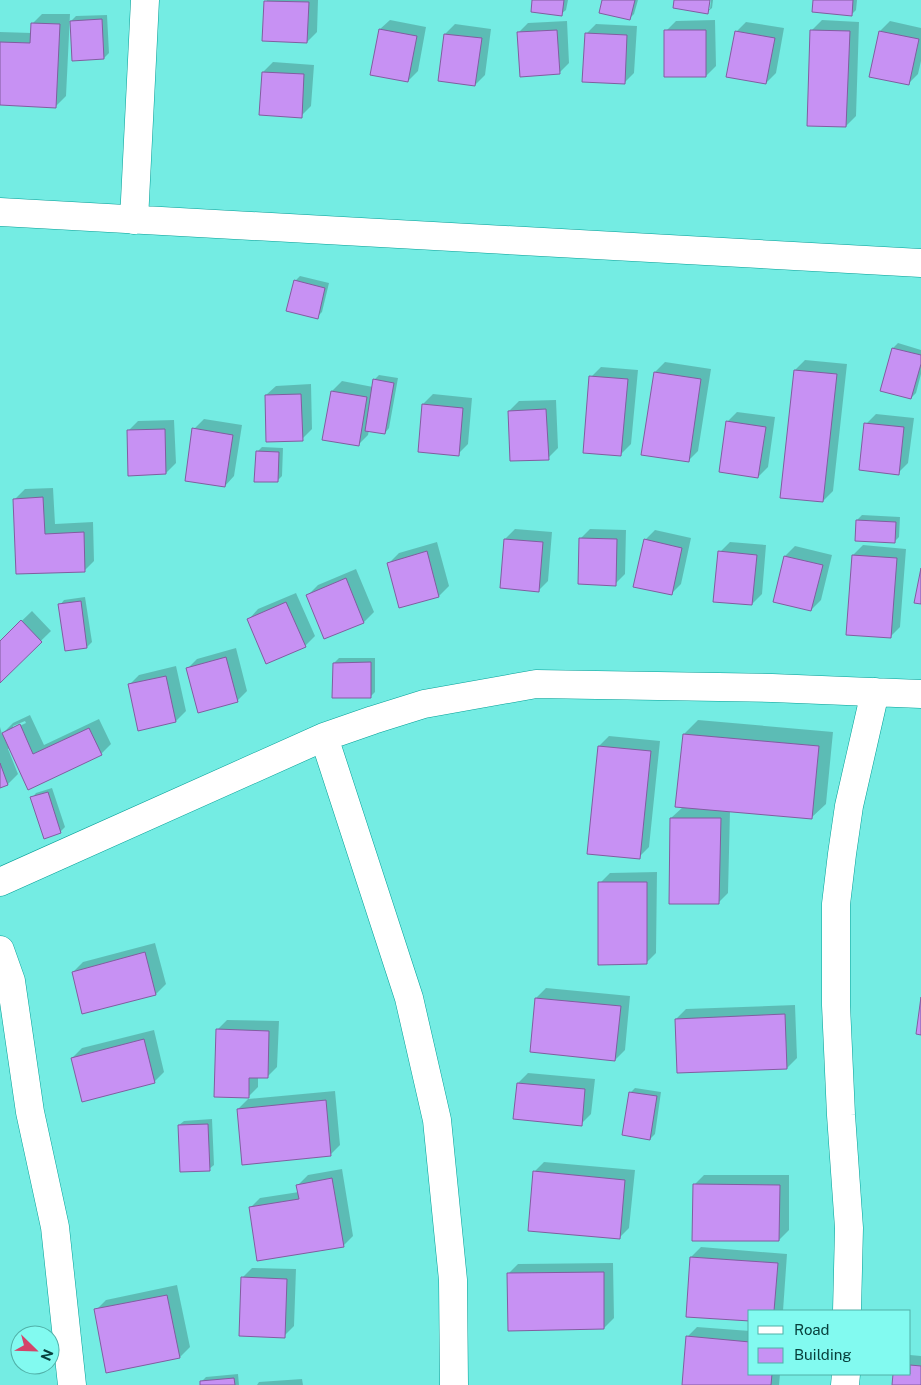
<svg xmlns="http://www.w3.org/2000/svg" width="921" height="1385" viewBox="0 0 921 1385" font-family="'Public Sans',sans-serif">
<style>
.shadow{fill:#0003;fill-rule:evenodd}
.building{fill:#c791f3;stroke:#825da0}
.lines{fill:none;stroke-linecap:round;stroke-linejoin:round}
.street-casing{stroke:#039f97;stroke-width:29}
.street{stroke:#fff;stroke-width:28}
</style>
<rect width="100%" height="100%" fill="#74ece3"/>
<!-- shadow -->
<path class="shadow" d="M267,0h51l-1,32 -10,10 -41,-40z
M533,0h35l-2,10 -5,4z
M603,0h35l-4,14 -4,4z
M676,0h33l-2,9h3l1,-9h2l-1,8 -5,4z
M815,0h42l-1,10 -5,5z
M42,14h28l-4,82 -10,10 -56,-3v-71l32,1v-9z
M107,15l2,38 -5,5 -33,-37 5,-5z
M390,20l36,7 -8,44 -10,10 -28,-52z
M715,20l1,46 -10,10 -40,-45 10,-10z
M822,20l37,2 -3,94 -10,10 -34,-96z
M567,21l2,42 -10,10 -41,-40 10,-10z
M890,21l31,7v33l-3,13 -10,10 -28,-53z
M746,22l38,6 -8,45 -10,10 -30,-51z
M455,24l36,5 -6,46 -10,10 -30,-51z
M596,24l41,2 -3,47 -10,10 -38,-49z
M273,62l41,3 -3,41 -10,10 -38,-44z
M300,276l29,7 -7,29 -5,5 -22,-36z
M898,343l23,7v24l-5,19 -5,5 -29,-8 11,-42z
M805,360l42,4 -14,127 -10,10 -28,-131z
M665,362l46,7 -13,82 -10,10 -33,-89z
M601,367l37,3 -7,74 -10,10 -30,-77z
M379,375l19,3 -9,50 -4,5 -16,-3 -1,5 -10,10 -26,-54 10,-10 31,6 1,-7z
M311,384l1,45 -10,10 -36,-44 10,-9z
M433,394l39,4 -4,46 -10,10 -35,-50z
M556,400l2,48 -10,10 -39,-47 10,-10z
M737,412l38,5 -7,50 -10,10 -31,-55z
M876,414l38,4 -6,45 -10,10 -32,-49z
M204,419l38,6 -8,51 -9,10 -31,-57z
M174,420l2,43 -10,10 -38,-42 10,-10z
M262,447l21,1 -1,28 -5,5 -20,-29z
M53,488l2,36 38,-2 1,39 -10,10 -67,2 -2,-74 10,-10z
M862,515l38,2 -1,20 -5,5 -37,-22z
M515,529l37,3 -4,49 -10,10 -33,-52z
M590,529l36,1 -1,44 -10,10 -35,-45z
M655,530l36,8 -10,46 -10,10 -26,-54z
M437,542l12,44 -10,10 -50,-33 10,-10z
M730,542l36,3 -4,49 -10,10 -32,-52z
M863,545l43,4 -6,78 -10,10 -37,-82z
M795,546l37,9 -11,45 -10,10 -37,-9 11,-45z
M356,569l18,43 -10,10 -39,16 -17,-43 10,-10z
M296,593l19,43 -10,10 -56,-27 9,-10z
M85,597l7,45 -5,5 -27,-42 4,-5z
M32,611l19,20 -51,50v-39z
M236,648l11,43 -10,10 -50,-32 10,-10z
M339,658h36v34l-5,5 -36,-34z
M176,666l10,45 -10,10 -47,-36 10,-10z
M30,715l14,30 55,-26 12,25 -10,10 -72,34 -19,-40 -2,1 10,25 -10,10 -8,3v-60l2,7 11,-11zM25,721l1,2 -13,6v-3z
M698,720l135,12 -7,72 -15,14 -81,-7 -2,82 -10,10 -47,-85 12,-11 1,-73z
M609,736l51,5 -11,106 -10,10 -50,-4 10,-107z
M52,788l13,39 -5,5 -28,-34 4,-5z
M657,872l-1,81 -10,10 -46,-80 10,-10z
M155,943l11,41 -10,10 -83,-22 10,-10z
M546,988l84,8 -5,54 -10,10 -79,-62z
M795,1005l2,53 -10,10 -111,-49 10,-10z
M227,1020l52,1 -2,46 -10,10h-9v10l-10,10 -31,-67z
M154,1030l10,42 -10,10 -82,-24 10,-10z
M528,1073l67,6 -4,35 -10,10 -63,-41z
M635,1088l26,4 -6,42 -5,5 -20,-46z
M335,1091l5,54 -10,10 -92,-46 10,-10z
M212,1119l2,46 -5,4 -30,-44 5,-4z
M544,1162l91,8 -6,58 -10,10 -85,-66z
M342,1169l11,67 -10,10 -93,-38 10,-10 39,-6 -1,-7 10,-10z
M704,1175h85v55l-10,10 -85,-55z
M701,1247l86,7 -4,57h-33l-59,-54z
M613,1263l1,55 -10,10 -96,-54 10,-10z
M252,1268l44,1 -2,57 -10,10 -42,-58z
M177,1285l13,62 -10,10 -73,14 -11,-61 10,-10z
M697,1327l53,4v43h30l-1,11h-96l4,-48z
M910,1355l11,1v29h-27v-11h16z
M238,1374l1,11h-38v-3l5,-5z
M302,1379l1,6h-46l2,-3z"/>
<!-- building -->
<path class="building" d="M532,0h32l-2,16 -31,-4z
M602,0h33l-5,20 -31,-7z
M674,0h36l-2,14 -35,-6z
M813,0h40l-1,16 -40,-4z
M264,1l45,1 -2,41 -45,-2z
M102,19l2,40 -32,2 -2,-40z
M31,23l29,1 -4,84 -56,-3v-63l30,1z
M379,29l38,7 -9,46 -38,-7z
M557,30l3,44 -40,3 -3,-45z
M664,30h42v47h-42z
M810,30l40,1 -4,96 -39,-1z
M735,31l40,7 -9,46 -40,-7z
M879,31l40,8 -10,46 -40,-8z
M585,33l42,2 -2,49 -43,-2z
M444,34l38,4 -7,48 -37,-5z
M262,72l42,2 -2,44 -43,-3z
M294,280l31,8 -7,31 -32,-8z
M892,348l29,7v9l-10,35 -31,-8z
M794,370l43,4 -14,128 -43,-4z
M654,372l47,7 -12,83 -48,-7z
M589,376l39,3 -7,77 -38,-3z
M373,379l21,4 -9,51 -20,-3z
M331,391l36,6 -8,49 -37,-6z
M301,394l2,47 -37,1 -1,-47z
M422,404l41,4 -4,48 -41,-4z
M546,409l3,51 -39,1 -2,-50z
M726,421l40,6 -8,51 -39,-6z
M864,423l40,4 -5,48 -40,-5z
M192,428l41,7 -8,52 -40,-6z
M165,429l1,45 -38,2 -1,-46z
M256,451l23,1 -1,30h-24z
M43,497l2,37 39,-2 1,40 -69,2 -3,-75z
M856,520l40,2 -1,21 -40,-2z
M579,538l38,1 -1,47 -38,-2z
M504,539l39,3 -4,50 -39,-4z
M644,539l38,9 -10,47 -39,-8z
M427,551l12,46 -40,11 -12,-45z
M718,551l39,4 -5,50 -39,-3z
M852,555l45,3 -6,80 -45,-3z
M784,556l39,9 -12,46 -38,-9z
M921,568v36l-7,-1z
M346,578l18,45 -40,16 -18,-44z
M81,601l6,47 -22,3 -7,-47z
M286,602l20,45 -40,17 -19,-45z
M21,620l21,22 -42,41v-42z
M226,657l12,45 -40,11 -12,-45z
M371,662v36h-39l1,-35z
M166,676l10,46 -38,9 -10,-47z
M20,724l13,30 56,-26 13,27 -74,35 -26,-57z
M683,734l136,12 -7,73 -137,-12z
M598,746l53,5 -11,108 -53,-5z
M0,763l8,22 -8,3z
M48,792l13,41 -17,6 -14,-42z
M670,818h51l-2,86h-50z
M598,882h49v82l-49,1z
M145,952l11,43 -74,19 -10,-42z
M921,997v38l-5,-1z
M535,998l86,8 -6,55 -85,-9z
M785,1014l2,55 -110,4 -2,-54z
M216,1029l53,2 -1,47h-19v20l-35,-1z
M144,1039l11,44 -73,19 -11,-44z
M517,1083l68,6 -3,37 -69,-7z
M629,1092l28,4 -7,44 -28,-5z
M326,1100l5,56 -89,9 -5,-56z
M208,1124l2,47 -30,1 -2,-47z
M533,1171l92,9 -5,59 -92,-8z
M332,1178l12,69 -87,14 -8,-54 50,-8 -3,-14z
M693,1184l87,1 -1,56h-87z
M690,1257l88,6 -4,48h-24v10l-64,-4z
M604,1272v57l-96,2 -1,-58z
M241,1277l46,2 -2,59 -46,-2z
M167,1295l13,63 -74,15 -12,-64z
M686,1336l64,6v32h22l-1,11h-89z
M910,1365l11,1v19h-29l1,-11h17z
M234,1378l1,7h-35v-4z"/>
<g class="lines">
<defs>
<path id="street" d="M0,212l921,51
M134,220l11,-220
M324,737l85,261 28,122 16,160 1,105
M0,882l324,-145 49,-17 51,-16 112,-20 236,4 149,6
M0,950l11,31 19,131 25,115 17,158
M847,1311l2,-83 -8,-113 -5,-110v-101l6,-50 7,-48 26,-114
M845,1385l1,-11"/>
</defs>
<!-- street casing -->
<use href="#street" class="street-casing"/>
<!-- street -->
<use href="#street" class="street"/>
</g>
<!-- legend -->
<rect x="748" y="1310" width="162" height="65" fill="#82faf0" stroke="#51b0a8"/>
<rect x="758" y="1326" width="25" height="8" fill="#ffffff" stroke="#51b0a8"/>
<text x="794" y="1335" font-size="15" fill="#08403d">Road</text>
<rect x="758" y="1348" width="25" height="15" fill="#c791f3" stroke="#51b0a8"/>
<text x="794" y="1360" font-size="15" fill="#08403d">Building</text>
<!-- north arrow -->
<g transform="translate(35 1350) rotate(113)"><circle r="24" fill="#82faf0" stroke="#51b0a8"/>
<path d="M0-4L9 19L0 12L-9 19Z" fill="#d3446a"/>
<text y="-8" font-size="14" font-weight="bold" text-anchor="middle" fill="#08403d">N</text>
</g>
</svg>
